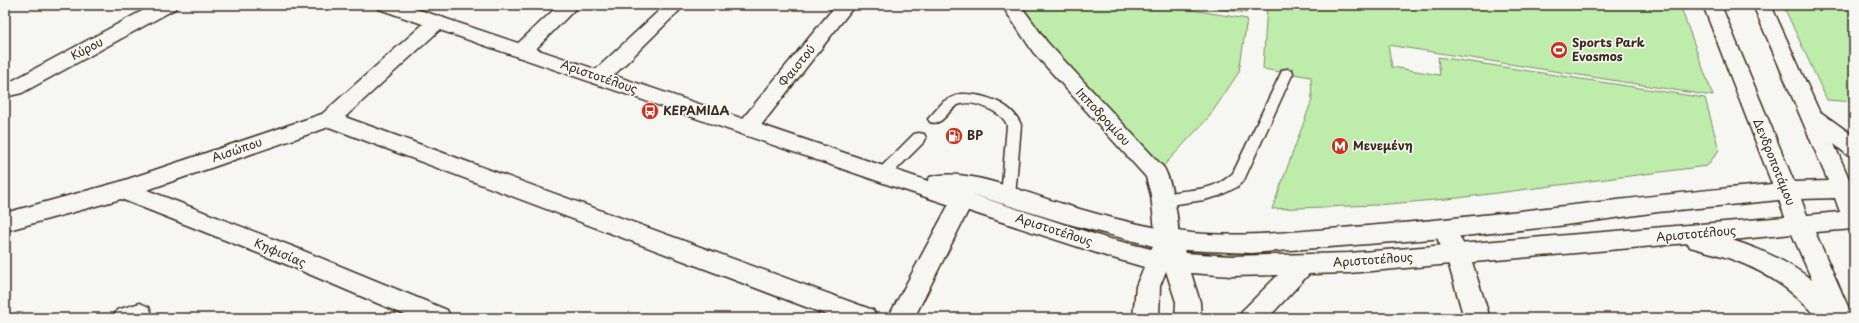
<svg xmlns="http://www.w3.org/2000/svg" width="1859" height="323" viewBox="0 0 1859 323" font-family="'Playpen Sans',sans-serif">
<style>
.green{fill:#beecaa;stroke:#7c8b64}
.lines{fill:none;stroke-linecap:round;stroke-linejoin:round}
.lane-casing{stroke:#3b2a1e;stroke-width:3}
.street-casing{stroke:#3b2a1e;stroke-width:3}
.secondary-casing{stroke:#3b2a1e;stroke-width:3}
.lane{fill:#f6f6f2;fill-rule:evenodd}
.street{fill:#f6f6f2;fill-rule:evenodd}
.secondary{fill:#f6f6f2;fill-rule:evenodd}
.labels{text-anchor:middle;stroke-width:3.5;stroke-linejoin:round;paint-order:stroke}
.poi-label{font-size:12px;font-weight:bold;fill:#3b2a1e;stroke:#f6f6f2;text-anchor:start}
.street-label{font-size:12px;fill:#3b2a1e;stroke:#f6f6f2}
</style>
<rect width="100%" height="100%" fill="#f6f6f2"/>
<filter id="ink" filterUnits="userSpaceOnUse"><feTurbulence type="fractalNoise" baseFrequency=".025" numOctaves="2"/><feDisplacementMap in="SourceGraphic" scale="8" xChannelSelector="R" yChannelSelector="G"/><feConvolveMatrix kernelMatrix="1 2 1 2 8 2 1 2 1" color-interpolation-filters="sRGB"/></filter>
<g filter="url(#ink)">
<!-- green -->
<path class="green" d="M1014,5h148l85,14 -8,53 -30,45 -53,57z
M1193,5h54l-1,8z
M1267,5h413l33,91 -325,-51 4,22 48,8 -2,-18 267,41 14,52 -12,16 -249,32 -82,7 -104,4 40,-109 -1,-23 -48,-8z
M1783,5h71v97l-27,-2z"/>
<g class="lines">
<defs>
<path id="lane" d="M1287,69l5,1 1,3 -49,107 -7,7 -18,9 -15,4 -41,6 -5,-2 -2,-4 2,-4c27,-9 52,-1 75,-23l48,-100 1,-3z
M960,94c22,-1 53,9 61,31l-6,72 -2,4 -5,2 -5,-2 -2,-4 6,-72c-4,-13 -33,-25 -46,-21 -13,3 -17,23 -31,18l-2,-3 16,-18z
M919,133l5,1 2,4 -2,4 -36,36 -5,1 -5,-1 -2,-4 2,-4 36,-36z"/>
<path id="street" d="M153,5h24l-2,4 -153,84 -17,4v-14l5,-1z
M559,5h20l-50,51 -7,2 -7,-2 -3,-5 3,-5z
M665,5h20l-79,78 -7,2 -7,-2 -3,-5 3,-5z
M836,5h19l-100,128 -8,3 -8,-3 -3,-5 3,-5z
M1005,5h18l1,5 23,32 117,126c8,14 19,64 12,78l-8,2 -8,-2 -4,-7 -5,-44 -5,-18 -113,-125 -28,-42z
M437,16l7,2 3,4 -3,4 -99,91 528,193 4,8h-42l-506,-191 -182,63 152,59 148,61 4,8h-39l-129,-55 -162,-64 -116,32v-18l114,-31 203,-68 108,-96z
M963,190l8,3 3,6 -60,119h-26l67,-125z
M1445,220l8,3 19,39 18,56h-26l-16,-56 -15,-33 4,-6z
M140,303l9,4 3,7 -1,4h-38l4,-8z"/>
<path id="secondary" d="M377,5h28l523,176 2,-4c34,-11 98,17 133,27 42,13 85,24 129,29 58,5 117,-3 175,-7 136,-11 270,-30 405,-42l-69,-179h18l73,177 34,-1 -75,-176h18l48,106 35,25v20l-8,-2 -12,-10 16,37 4,-1v49l-39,3 38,86h-36c-23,-28 -52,-47 -86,-59 -13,-5 -28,-8 -41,-12l-2,-4 -339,30 -40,1 -41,44h-29l4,-8 35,-35 -47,1 -40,-3 9,29 1,16h-26l1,-16 -10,-31 -6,15 -1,32h-26l3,-32 8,-19 -38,-11 -211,-69 -516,-178zM968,193l97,30 88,23 -2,3 -45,-11zM1835,198l5,14 -33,3 -6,-16zM1779,200l6,17 -436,36 -118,3 -46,-3 -1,-3 68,3 193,-15 113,-12 100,-14zM1792,234l20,46c-25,-19 -51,-31 -80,-40z"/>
</defs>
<!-- lane casing -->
<use href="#lane" class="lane-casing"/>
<!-- street casing -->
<use href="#street" class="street-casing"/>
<!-- secondary casing -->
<use href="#secondary" class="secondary-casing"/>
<!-- lane -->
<use href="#lane" class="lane"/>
<!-- street -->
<use href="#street" class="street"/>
<!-- secondary -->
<use href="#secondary" class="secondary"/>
</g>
</g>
<!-- icons -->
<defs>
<symbol id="stadium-disc" viewBox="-11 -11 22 22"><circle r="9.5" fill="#c8321e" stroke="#f6f6f2"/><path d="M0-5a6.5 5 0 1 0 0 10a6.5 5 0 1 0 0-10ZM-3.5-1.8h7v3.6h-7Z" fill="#fff"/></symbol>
<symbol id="bus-disc" viewBox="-11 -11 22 22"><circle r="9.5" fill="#c8321e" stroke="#f6f6f2"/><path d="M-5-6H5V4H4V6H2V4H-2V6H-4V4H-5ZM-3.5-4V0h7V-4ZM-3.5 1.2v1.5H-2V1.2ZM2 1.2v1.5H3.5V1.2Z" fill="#fff"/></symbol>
<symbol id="fuel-disc" viewBox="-11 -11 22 22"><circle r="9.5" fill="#c8321e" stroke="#f6f6f2"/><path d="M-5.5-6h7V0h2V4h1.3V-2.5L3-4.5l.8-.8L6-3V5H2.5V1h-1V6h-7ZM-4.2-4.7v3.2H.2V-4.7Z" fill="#fff"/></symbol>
<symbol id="metro-disc" viewBox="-11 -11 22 22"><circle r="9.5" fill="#c8321e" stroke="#f6f6f2"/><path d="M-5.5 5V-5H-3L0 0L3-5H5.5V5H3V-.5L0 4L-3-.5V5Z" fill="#fff"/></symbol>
</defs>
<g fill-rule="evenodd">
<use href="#stadium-disc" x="1549" y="40" width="20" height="20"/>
<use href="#bus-disc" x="640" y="101" width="20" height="20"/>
<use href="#fuel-disc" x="944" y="126" width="20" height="20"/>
<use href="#metro-disc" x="1330" y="136" width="20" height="20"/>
</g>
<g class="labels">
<!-- poi labels -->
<g class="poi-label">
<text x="1572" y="47">Sports Park<tspan x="1572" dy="14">Evosmos</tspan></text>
<text x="663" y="115">ΚΕΡΑΜΙΔΑ</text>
<text x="967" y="140">BP</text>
<text x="1353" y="150">Μενεμένη</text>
</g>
<!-- street labels -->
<g class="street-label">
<text transform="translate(87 49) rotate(-28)" y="4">Κύρου</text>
<text transform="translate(797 66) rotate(-51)" y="4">Φαιστού</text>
<text transform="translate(599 77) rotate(19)" y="4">Αριστοτέλους</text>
<text transform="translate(1103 117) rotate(47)" y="4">Ιπποδρομίου</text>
<text transform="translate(237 150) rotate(-19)" y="4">Αισώπου</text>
<text transform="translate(1774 162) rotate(68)" y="4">Δενδροποτάμου</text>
<text transform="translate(1054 230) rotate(18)" y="4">Αριστοτέλους</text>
<text transform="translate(1696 234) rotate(-5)" y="4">Αριστοτέλους</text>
<text transform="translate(280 253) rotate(23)" y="4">Κηφισίας</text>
<text transform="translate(1373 260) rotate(-4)" y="4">Αριστοτέλους</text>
</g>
</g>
<!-- margin -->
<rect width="1859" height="323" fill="none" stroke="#f6f6f2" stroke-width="20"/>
<rect x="10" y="10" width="1839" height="303" fill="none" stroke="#3b2a1e" stroke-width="1.5" filter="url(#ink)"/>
</svg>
